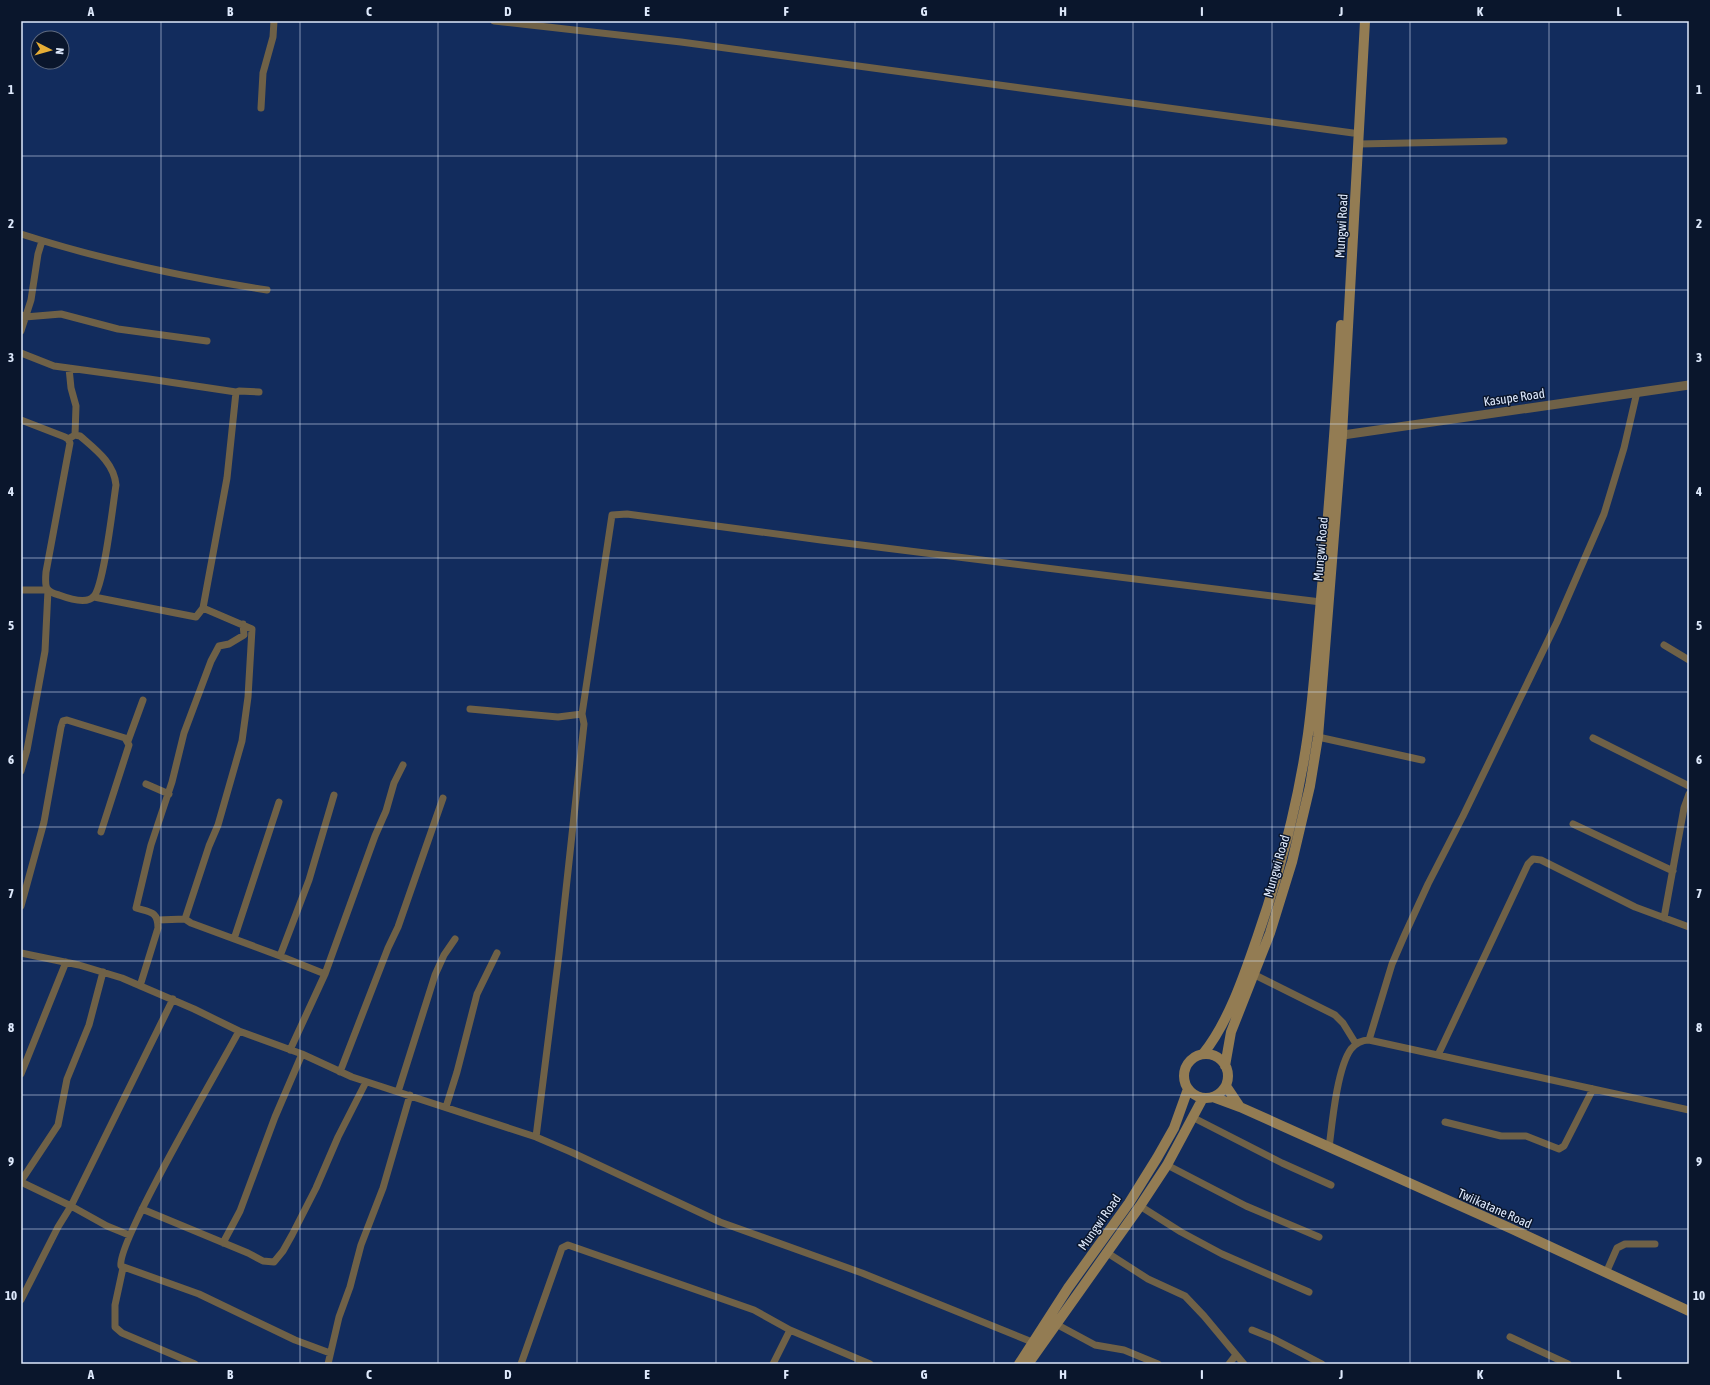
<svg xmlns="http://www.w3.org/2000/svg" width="1710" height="1385" viewBox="0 0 1710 1385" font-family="'Asap Condensed',sans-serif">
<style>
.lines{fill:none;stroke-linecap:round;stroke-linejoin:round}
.minor{stroke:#6f6147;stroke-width:7}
.tertiary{stroke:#6f6147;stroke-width:9}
.secondary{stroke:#937c53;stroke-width:10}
.grid{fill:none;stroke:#dee9fc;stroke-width:1;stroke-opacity:0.55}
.labels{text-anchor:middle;stroke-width:3;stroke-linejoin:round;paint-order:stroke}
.street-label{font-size:13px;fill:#dee9fc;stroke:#0a162c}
.neatline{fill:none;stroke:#dee9fc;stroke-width:1.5}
.grid-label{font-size:13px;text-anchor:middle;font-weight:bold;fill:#dee9fc}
</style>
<rect width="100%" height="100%" fill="#122c5d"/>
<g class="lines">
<!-- minor -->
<path class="minor" d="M494,21l187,21 672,91
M261,108l2,-35 10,-36 1,-16
M1359,144l145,-3
M21,234c81,26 162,43 246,56
M21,315l4,2 36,-3 57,15 89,12
M21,331l10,-31 7,-46 4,-13
M21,353l33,13 95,13 87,13 3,-1 20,1
M69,368l2,20 5,18 -1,29
M21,420l44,17 3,2 2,4 -24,129c-1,14 -2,19 13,23 8,3 28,10 35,1 10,-11 19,-92 22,-111 -2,-22 -20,-35 -36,-49l-5,-1 -7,4
M21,590h27l-3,61 -18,99 -6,21
M94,597l102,20 7,-9 24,-130 9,-86
M1664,645l25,15
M470,709l88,8 24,-3
M1318,737l104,23
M1593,738l96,48
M128,741l15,-41
M146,784l23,10
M1573,824l100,47
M21,906l23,-84 17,-95 2,-6 4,-1 58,18 4,7 -28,87
M1664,918l20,-110 5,-14
M185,919l24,-73 9,-21 24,-84 6,-44 4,-68 -49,-21
M158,920l27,-1 6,4 89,33 45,18
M234,939l45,-137
M21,953l58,12 43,13 72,31 45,22 63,23 50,23 184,60 35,15 149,70 142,51 175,71
M280,956l29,-76 25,-85
M1251,973l84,42 8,8 13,21
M140,986l18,-58c0,-17 -8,-16 -22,-20l15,-63 21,-63 12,-49 27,-72 8,-15 10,-2 15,-9 -1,-11
M239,1031c-17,33 -123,212 -118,235l78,28 96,46 35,13
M1369,1040l23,-76 13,-30 23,-50 35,-68 94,-194 47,-108 20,-66 13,-56
M290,1050l35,-76 50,-138 11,-25 8,-28 9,-18
M1438,1055l90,-191 5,-5 8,1 94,47 54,20
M340,1072l48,-124 10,-21 45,-129
M21,1074l45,-112
M398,1092l37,-117 9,-20 11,-16
M446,1107l11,-35 20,-78 20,-41
M1192,1117l90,46 49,22
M1445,1122l56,14h25l33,13 5,-3 29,-57
M536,1137l23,-183 25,-230 -2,-10 30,-199 15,-1 194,26 500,62
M1329,1148c3,-24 8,-80 22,-99 5,-6 10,-9 18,-9l320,70
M1167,1165l79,41 73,31
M21,1181l37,-56 9,-46 22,-54 14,-53
M21,1182l50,24 36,20 22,9
M1140,1206l41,26 41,22 87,38
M142,1209l106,44 15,8 11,1 9,-11 9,-16 24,-47 22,-51 28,-55
M223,1243l17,-32 35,-94 27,-63
M1106,1252l42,27 37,17 19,20 40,48
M123,1268l-8,37v22l7,6 73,31
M1606,1273l11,-25 8,-4h30
M21,1300l37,-73 13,-21 102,-207
M1056,1324l39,21 29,5 34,14
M1252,1330l20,8 50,26
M1510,1337l58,27
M328,1364l11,-47 11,-30 11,-42 22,-57 27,-93
M521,1364l41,-116 6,-3 186,65 36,20 80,34
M773,1364l17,-34
M1229,1364l7,-9"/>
<!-- tertiary -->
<path class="tertiary" d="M1336,436l353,-51"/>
<!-- secondary -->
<path class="secondary" d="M1203,1054c25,-31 41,-78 54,-116 23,-66 41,-134 51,-204 7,-52 10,-105 15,-158 7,-84 14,-167 18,-251
M1184 1076a22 22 0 1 1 44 0a22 22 0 1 1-44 0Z
M1225,1066l6,-34 39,-99 22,-71 18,-76 8,-49 24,-302 23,-414
M1226,1086l14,21
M1213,1097l27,10 272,122 177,82
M1019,1364l49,-76 61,-85 28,-45 17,-30 14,-39
M1028,1364l112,-158 27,-41 36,-67"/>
</g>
<!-- grid -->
<path class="grid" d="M161,21v1343M300,21v1343M438,21v1343M577,21v1343M716,21v1343M855,21v1343M994,21v1343M1133,21v1343M1272,21v1343M1410,21v1343M1549,21v1343M21,156h1668M21,290h1668M21,424h1668M21,558h1668M21,692h1668M21,827h1668M21,961h1668M21,1095h1668M21,1229h1668"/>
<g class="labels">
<!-- street labels -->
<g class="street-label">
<text transform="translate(1341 226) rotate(-87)" y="5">Mungwi Road</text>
<text transform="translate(1514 397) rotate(-8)" y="5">Kasupe Road</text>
<text transform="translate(1320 549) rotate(-85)" y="5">Mungwi Road</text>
<text transform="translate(1276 866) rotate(-74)" y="5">Mungwi Road</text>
<text transform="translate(1495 1208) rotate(24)" y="5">Twiikatane Road</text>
<text transform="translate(1099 1222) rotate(-55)" y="5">Mungwi Road</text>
</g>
</g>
<!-- border -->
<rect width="1710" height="1385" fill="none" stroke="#0a162c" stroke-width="44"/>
<!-- north arrow -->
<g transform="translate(50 50) rotate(96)"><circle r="19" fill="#0a162c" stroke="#5f6a7f"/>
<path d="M0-3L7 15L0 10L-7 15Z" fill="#e5ad36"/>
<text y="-6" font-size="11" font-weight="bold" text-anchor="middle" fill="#dee9fc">N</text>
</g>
<rect x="22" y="22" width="1666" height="1341" class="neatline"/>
<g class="grid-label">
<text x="91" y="16">A</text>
<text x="230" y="16">B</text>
<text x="369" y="16">C</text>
<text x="508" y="16">D</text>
<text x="647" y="16">E</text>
<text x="786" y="16">F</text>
<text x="924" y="16">G</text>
<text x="1063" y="16">H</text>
<text x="1202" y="16">I</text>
<text x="1341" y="16">J</text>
<text x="1480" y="16">K</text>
<text x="1619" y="16">L</text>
<text x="11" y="94">1</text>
<text x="1699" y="94">1</text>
<text x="11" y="228">2</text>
<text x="1699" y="228">2</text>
<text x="11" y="362">3</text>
<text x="1699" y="362">3</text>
<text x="11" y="496">4</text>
<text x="1699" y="496">4</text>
<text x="11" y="630">5</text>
<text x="1699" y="630">5</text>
<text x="11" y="764">6</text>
<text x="1699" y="764">6</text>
<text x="11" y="898">7</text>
<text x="1699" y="898">7</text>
<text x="11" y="1032">8</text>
<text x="1699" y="1032">8</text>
<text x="11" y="1166">9</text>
<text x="1699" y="1166">9</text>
<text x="11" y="1300">10</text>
<text x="1699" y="1300">10</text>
<text x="91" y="1379">A</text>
<text x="230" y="1379">B</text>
<text x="369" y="1379">C</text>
<text x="508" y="1379">D</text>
<text x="647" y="1379">E</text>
<text x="786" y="1379">F</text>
<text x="924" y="1379">G</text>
<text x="1063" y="1379">H</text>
<text x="1202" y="1379">I</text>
<text x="1341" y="1379">J</text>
<text x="1480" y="1379">K</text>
<text x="1619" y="1379">L</text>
</g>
</svg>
